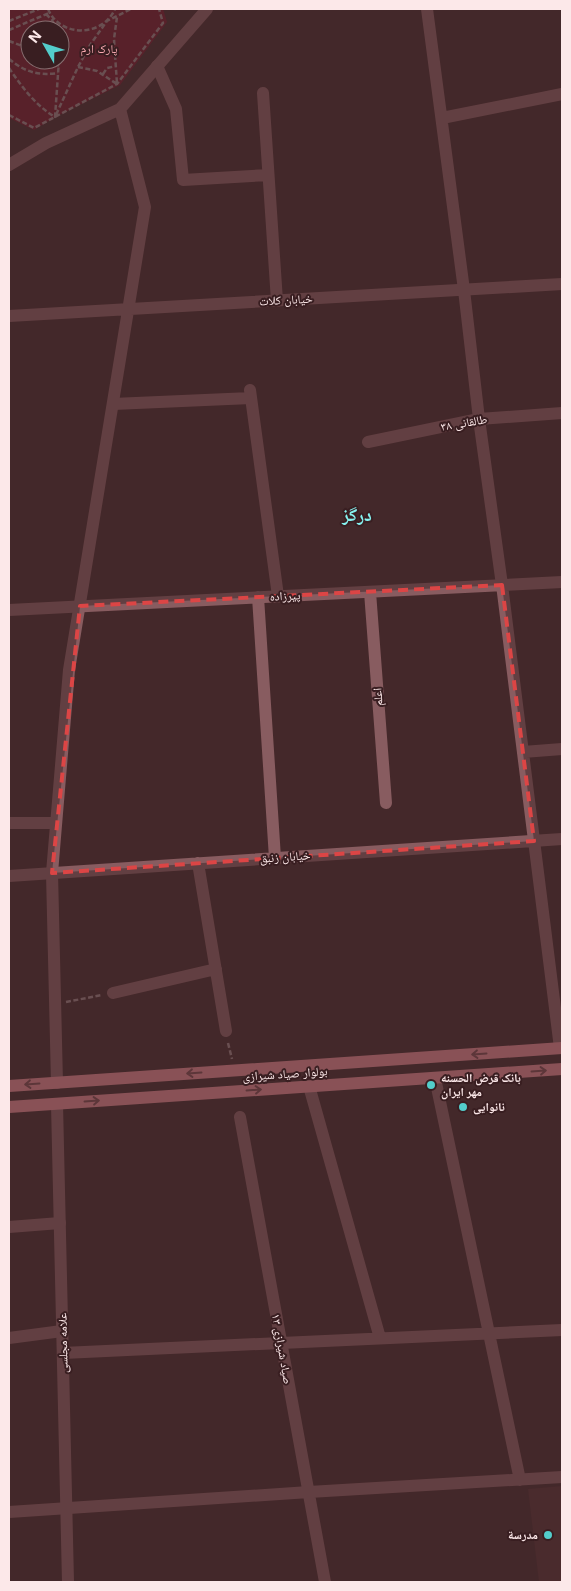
<svg xmlns="http://www.w3.org/2000/svg" width="571" height="1591" viewBox="0 0 571 1591" font-family="Inter,'Noto Naskh Arabic',sans-serif">
<style>
.built{fill:#522f32}
.green{fill:#72192c;fill-rule:evenodd}
.lines{fill:none;stroke-linecap:round;stroke-linejoin:round}
.path{stroke:#977e80;stroke-width:2.5;stroke-dasharray:5 2.5;stroke-linecap:butt}
.minor{stroke:#885c60;stroke-width:12}
.tertiary{stroke:#885c60;stroke-width:12}
.primary{stroke:#dd848d;stroke-width:12}
.oneway{stroke:#7b474c}
.marked{fill:none;stroke:#dc4545;stroke-width:4;stroke-dasharray:10 6;stroke-linejoin:round}
.poi-dot{fill:#53cdcb;stroke:#391e21;stroke-width:2}
.labels{text-anchor:middle;stroke-width:4;stroke-linejoin:round;paint-order:stroke}
.park-label{font-size:12px;fill:#f9a9b0;stroke:#391e21}
.street-label{font-size:12px;fill:#fce8e9;stroke:#391e21}
.poi-label{font-size:12px;font-weight:bold;fill:#fce8e9;stroke:#391e21;text-anchor:start}
.district-label{font-size:18px;font-weight:bold;fill:#86f2ef;stroke:#391e21}
</style>
<rect width="100%" height="100%" fill="#44282a"/>
<!-- built -->
<path class="built" d="M562,1486v96h-23l-11,-93z"/>
<!-- green -->
<path class="green" d="M9,9h154l4,13 -47,63 -65,32 -21,13 -25,-12zM30,30h30v30h-30z"/>
<g class="lines">
<!-- path -->
<path class="path" d="M48,9c12,29 55,28 67,0
M46,14l6,6 5,10
M9,21l30,-12
M9,30l40,-17
M9,41l21,8
M60,43v6
M9,59c16,13 29,17 49,14
M49,60l10,6
M59,60l-4,57 23,-50 12,-22 17,-24 24,-12
M78,67l19,4 20,13 -3,-45 3,-22
M9,68c13,19 26,37 46,49
M103,74l4,-6 9,-2
M9,115l25,13 83,-44 46,-61 -4,-14
M66,1002l36,-7
M228,1043l4,16"/>
<!-- minor -->
<path class="minor" d="M427,9l37,281 15,129 23,166 58,463
M157,66l19,43 7,71 85,-5
M263,93l14,208
M442,118l120,-24
M250,390l28,206
M113,404l138,-6
M368,442l111,-23 83,-6
M370,592l16,211
M258,597l17,261
M9,610l553,-28
M523,752l39,-3
M9,823h47
M198,863l28,168
M9,876l553,-37
M113,993l103,-24
M435,1078l85,402
M309,1086l71,252
M240,1117l85,465
M9,1227l51,-4
M9,1338l53,-7
M63,1353l499,-23
M9,1512l300,-20 253,-15"/>
<!-- tertiary -->
<path class="tertiary" d="M9,165l37,-22 74,-34 87,-100
M9,316l553,-32
M57,1083l-5,-210 17,-203 76,-463 -25,-98
M57,1104l11,478"/>
<!-- primary -->
<path class="primary" d="M9,1086l553,-38
M9,1107l553,-38"/>
</g>
<!-- one-way arrows -->
<defs><path id="oneway-shaft" d="M-6 0H5M1.5-3L5.5 0L1.5 3" fill="none" stroke-width="1.6" stroke-linecap="round" stroke-linejoin="round" transform="scale(1.25)"/></defs>
<g class="oneway">
<use href="#oneway-shaft" transform="translate(479 1054) rotate(176)"/>
<use href="#oneway-shaft" transform="translate(539 1071) rotate(-4)"/>
<use href="#oneway-shaft" transform="translate(194 1073) rotate(176)"/>
<use href="#oneway-shaft" transform="translate(32 1084) rotate(176)"/>
<use href="#oneway-shaft" transform="translate(254 1090) rotate(-4)"/>
<use href="#oneway-shaft" transform="translate(92 1101) rotate(-4)"/>
</g>
<!-- marked area -->
<path d="M0 0H571V1591H0ZM502,585l32,256 -482,32 28,-267z" fill="#44282a" fill-opacity=".55" fill-rule="evenodd"/>
<path class="marked" d="M502,585l32,256 -482,32 28,-267z"/>
<!-- markers -->
<g class="poi-dot">
<circle cx="431" cy="1085" r="5"/>
<circle cx="463" cy="1107" r="5"/>
<circle cx="548" cy="1535" r="5"/>
</g>
<g class="labels">
<!-- park labels -->
<g class="park-label">
<text x="99" y="53">پارک ارم</text>
</g>
<!-- street labels -->
<g class="street-label">
<text transform="translate(286 300) rotate(-3)" y="4">خیابان کلات</text>
<text transform="translate(464 423) rotate(-10)" y="4">طالقانی ۳۸</text>
<text transform="translate(285 596) rotate(-3)" y="4">پیرزاده</text>
<text transform="translate(378 697) rotate(-94)" y="4">اعلم</text>
<text transform="translate(285 857) rotate(-4)" y="4">خیابان زنبق</text>
<text transform="translate(285 1074) rotate(-4)" y="4">بولوار صیاد شیرازی</text>
<text transform="translate(63 1343) rotate(-91)" y="4">علامه مجلسی</text>
<text transform="translate(282 1349) rotate(80)" y="4">صیاد شیرازی ۱۳</text>
</g>
<!-- poi labels -->
<g class="poi-label">
<text x="441" y="1082">بانک قرض الحسنه<tspan x="441" dy="14">مهر ایران</tspan></text>
<text x="473" y="1111">نانوایی</text>
<text x="538" y="1539" text-anchor="end">مدرسة</text>
</g>
<!-- district labels -->
<g class="district-label">
<text x="357" y="521">درگز</text>
</g>
</g>
<!-- border -->
<rect width="571" height="1591" fill="none" stroke="#fce8e9" stroke-width="20"/>
<!-- north arrow -->
<g transform="translate(45 45) rotate(309)"><circle r="24" fill="#391e21" stroke="#876f71"/>
<path d="M0-4L9 19L0 12L-9 19Z" fill="#53cdcb"/>
<text y="-8" font-size="14" font-weight="bold" text-anchor="middle" fill="#fce8e9">N</text>
</g>
</svg>
